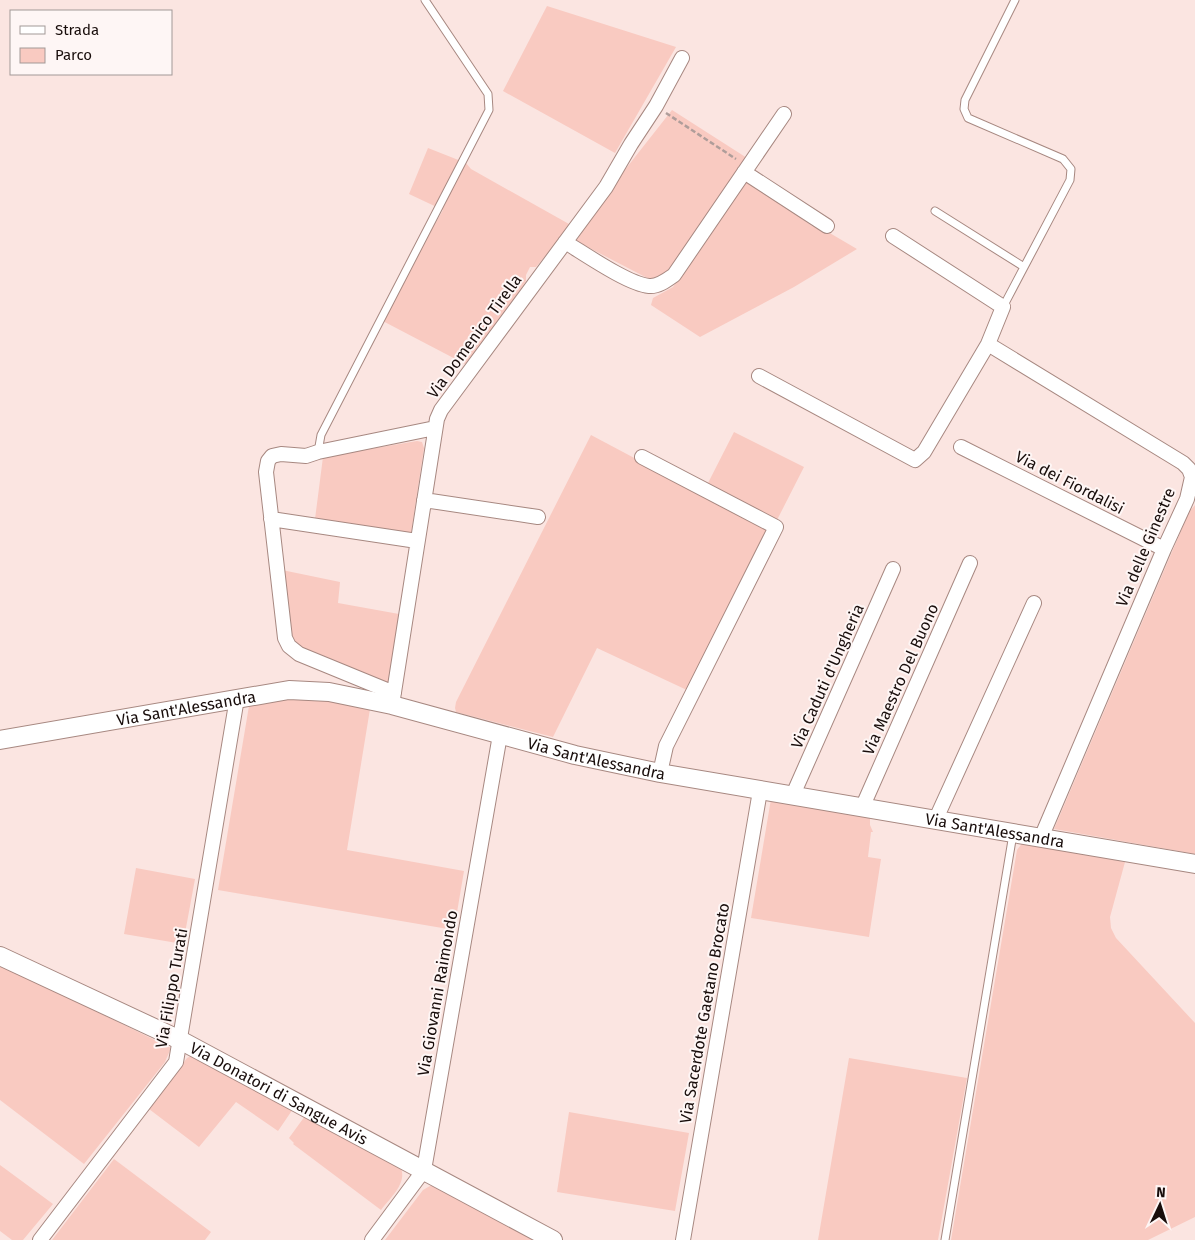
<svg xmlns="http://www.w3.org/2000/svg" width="1195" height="1240" viewBox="0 0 1195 1240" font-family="'Fira Sans',sans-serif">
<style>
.green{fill:#f9cac1}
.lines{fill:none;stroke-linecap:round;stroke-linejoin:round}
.service-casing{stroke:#a78881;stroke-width:9}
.minor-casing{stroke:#a78881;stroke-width:16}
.tertiary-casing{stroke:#a78881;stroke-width:20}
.path{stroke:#af9d9a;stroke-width:2.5;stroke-dasharray:5 2.5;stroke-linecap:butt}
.service{stroke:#fff;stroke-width:7}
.minor{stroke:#fff;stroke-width:14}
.tertiary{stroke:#fff;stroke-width:18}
.labels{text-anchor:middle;stroke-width:4;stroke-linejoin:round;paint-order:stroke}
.street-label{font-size:16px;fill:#180d0b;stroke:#fef6f5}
</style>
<rect width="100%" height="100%" fill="#fbe5e1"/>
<!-- green -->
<path class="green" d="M547,6l129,41 -61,106 -112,-62z
M672,110l75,48 -79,116 -15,7 -77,-40 48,-70z
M428,148l38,15 5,6 98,55 -4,9 -29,34h-6l-4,8v6l-27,42 -34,41 -88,-46 51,-99 8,3 7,-12 -34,-16z
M746,179l66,47 16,6 29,17 -63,38 -94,50 -49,-32 2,-7 20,-11z
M734,432l70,35 -27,53 -70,-35z
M591,435l177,94 -79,162 -92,-43 -44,89 -97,-25 -1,-4 1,-6z
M417,441l5,1 2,6 -13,86 -96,-15 8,-62z
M1195,505v349l-141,-25 135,-317z
M282,570l58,12 -2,21 61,11 -11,73 -88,-39c-17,-20 -15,-51 -18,-78z
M287,699h30l53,10 -23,141 117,21 -10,59 -236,-40 31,-184 4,-4z
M771,799l99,16v10l3,7h-2l-3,25 13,2 -12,78 -118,-19z
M1023,842l102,20 -15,55 1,11 5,10 79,85v194l-47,23h-197l66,-390z
M136,868l59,11 -12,65 -59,-10z
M0,964l171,84 -6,14 -81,102 -84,-64z
M191,1056l102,53 -15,22 -42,-29 -37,45 -50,-38 38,-51z
M849,1058l118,20 -29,162h-120z
M569,1112l120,21 -14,78 -118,-19z
M305,1116l96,52c6,16 -11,30 -20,42l-88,-66 1,-1 -5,-5z
M114,1159l97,73 -6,8h-153z
M0,1165l53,39 -30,36h-11l-12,-9z
M430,1186h4l101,54h-150l38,-50z"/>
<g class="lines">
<defs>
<path id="service" d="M935,211l89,56
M1003,307l67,-127 1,-11 -8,-10 -95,-41 -4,-9 1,-9 50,-100
M318,452l3,-17 168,-325 -1,-16 -63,-94
M945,1240l68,-406"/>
<path id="minor" d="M744,172l83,54
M893,236l110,71 -15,37 195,119 6,6 3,8 -5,22 -23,50 -123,289
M565,242c20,12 63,42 84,44 9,1 18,-6 25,-11l110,-161
M759,376l156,84 9,-8 64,-108
M961,447l203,102
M642,457l134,70 -110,219 -6,27
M424,500l114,17
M271,519l146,22
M394,693l-95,-39 -10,-8 -4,-8 -19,-166 2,-11 4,-5 9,-2 25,2 12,-4 117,-24
M392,705l45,-286 4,-9 165,-223 25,-43 25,-38 26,-48
M792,797l101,-228
M862,808l108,-245
M935,821l99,-218
M40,1240l136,-178 61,-364
M372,1240l52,-70 76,-435
M683,1240l77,-449"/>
<g id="tertiary">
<path id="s1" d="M0,740l289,-50 40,2 63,13 183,50 85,18 535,91"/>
<path id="s2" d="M0,956l180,84 373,200"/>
</g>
</defs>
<!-- service casing -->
<use href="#service" class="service-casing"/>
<!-- minor casing -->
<use href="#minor" class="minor-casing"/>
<!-- tertiary casing -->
<use href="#tertiary" class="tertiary-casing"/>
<!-- path -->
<path class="path" d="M666,113l70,46"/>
<!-- service -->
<use href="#service" class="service"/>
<!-- minor -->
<use href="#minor" class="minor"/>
<!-- tertiary -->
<use href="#tertiary" class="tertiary"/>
</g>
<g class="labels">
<!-- street labels -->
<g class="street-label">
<text transform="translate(474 336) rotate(-54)" y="6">Via Domenico Tirella</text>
<text transform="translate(1070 482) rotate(27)" y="6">Via dei Fiordalisi</text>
<text transform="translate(1145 547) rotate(-67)" y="6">Via delle Ginestre</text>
<text transform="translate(827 676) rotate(-66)" y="6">Via Caduti d'Ungheria</text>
<text transform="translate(900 679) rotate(-66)" y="6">Via Maestro Del Buono</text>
<text dy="6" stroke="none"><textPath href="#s1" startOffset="189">Via Sant'Alessandra</textPath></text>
<text dy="6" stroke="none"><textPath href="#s1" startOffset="609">Via Sant'Alessandra</textPath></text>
<text dy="6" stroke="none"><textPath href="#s1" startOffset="1014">Via Sant'Alessandra</textPath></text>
<text transform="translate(171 988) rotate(-80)" y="6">Via Filippo Turati</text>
<text transform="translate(437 993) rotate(-80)" y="6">Via Giovanni Raimondo</text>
<text transform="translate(704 1013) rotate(-80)" y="6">Via Sacerdote Gaetano Brocato</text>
<text dy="6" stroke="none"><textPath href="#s2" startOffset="311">Via Donatori di Sangue Avis</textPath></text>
</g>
</g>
<!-- legend -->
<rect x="10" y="10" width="162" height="65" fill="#fef6f5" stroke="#a29997"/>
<rect x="20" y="26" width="25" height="8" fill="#ffffff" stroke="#a29997"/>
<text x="55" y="35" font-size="15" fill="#180d0b">Strada</text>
<rect x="20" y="48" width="25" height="15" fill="#f9cac1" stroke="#a29997"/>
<text x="55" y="60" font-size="15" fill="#180d0b">Parco</text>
<!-- north arrow -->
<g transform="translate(1160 1205) rotate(4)" stroke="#fef6f5" stroke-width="4" paint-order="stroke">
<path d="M0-4L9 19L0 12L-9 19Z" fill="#180d0b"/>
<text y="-8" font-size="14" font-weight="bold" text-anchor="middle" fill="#180d0b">N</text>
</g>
</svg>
